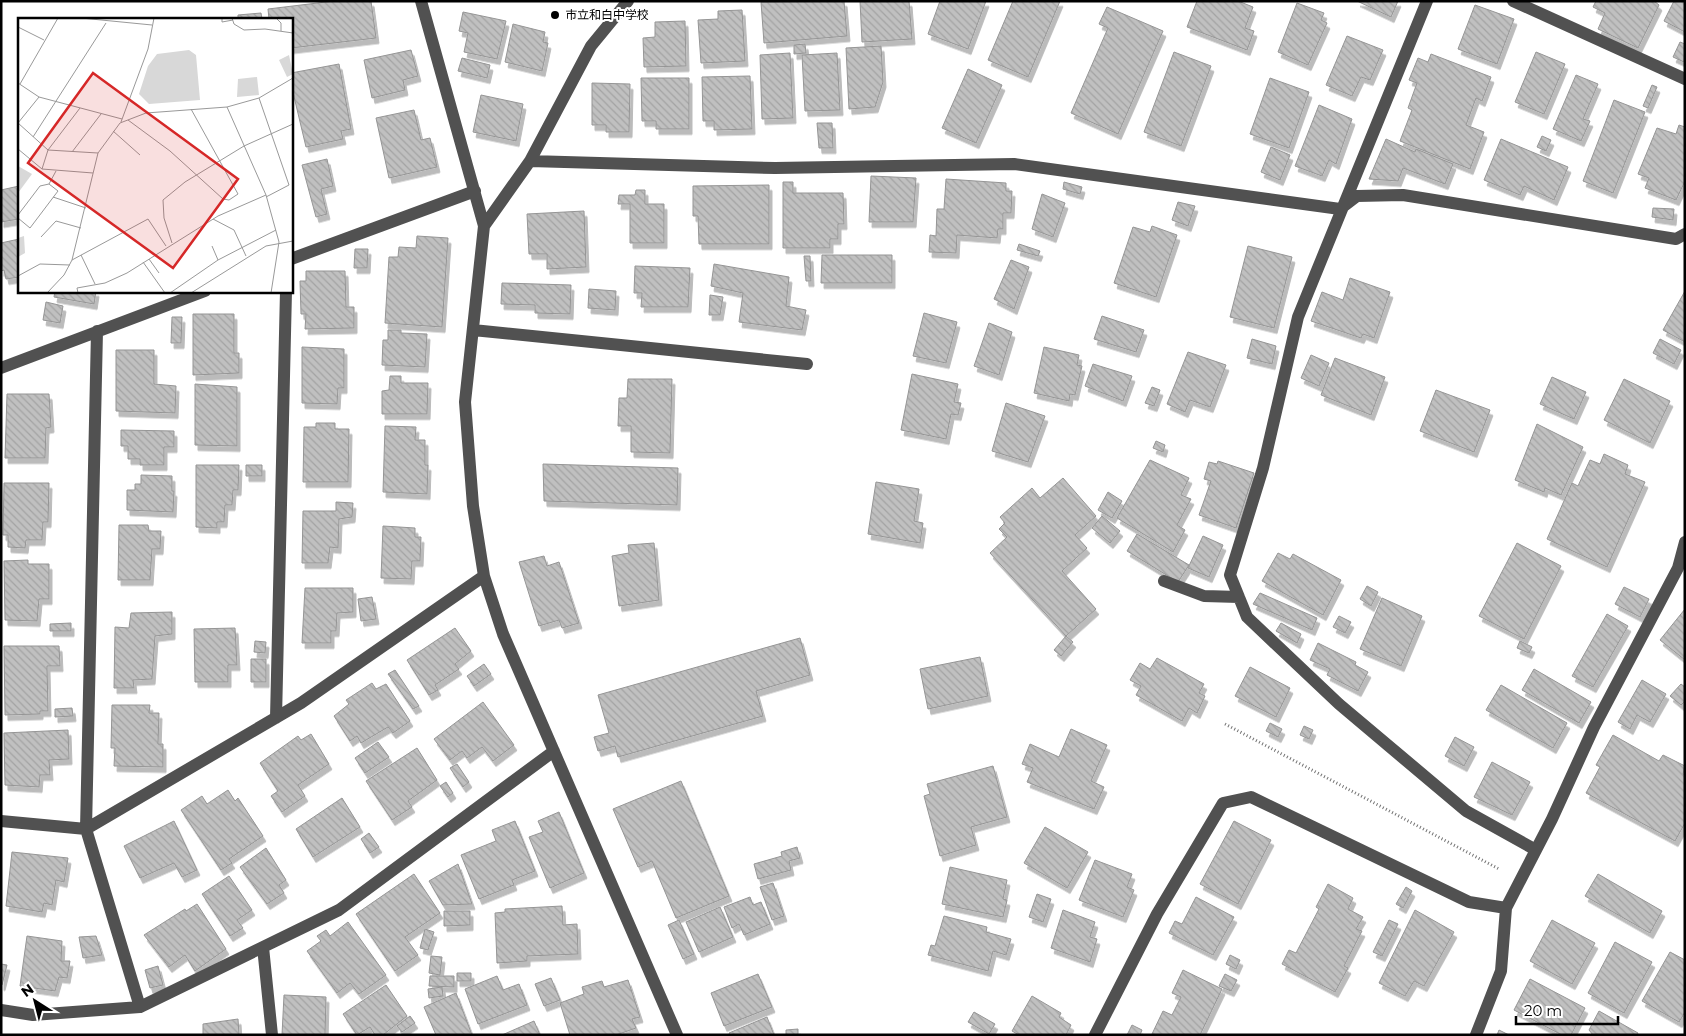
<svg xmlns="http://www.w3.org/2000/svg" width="1686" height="1036" viewBox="0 0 1686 1036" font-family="Montserrat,'Noto Sans JP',sans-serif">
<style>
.building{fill:url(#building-back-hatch);stroke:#959595;filter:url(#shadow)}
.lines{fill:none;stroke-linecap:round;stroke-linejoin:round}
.path{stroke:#737373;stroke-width:3;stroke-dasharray:1 2.5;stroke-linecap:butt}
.minor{stroke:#515151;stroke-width:12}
.poi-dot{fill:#000;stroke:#fff;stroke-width:2}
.labels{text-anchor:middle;stroke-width:4;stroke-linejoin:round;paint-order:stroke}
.poi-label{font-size:12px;fill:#000;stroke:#fff;text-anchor:start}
.inset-road{fill:none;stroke:#999;stroke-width:1}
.view{fill:#d62828;fill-opacity:0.15;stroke:#d62828;stroke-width:2.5}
.inset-edge{fill:none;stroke:#000;stroke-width:2.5}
</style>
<defs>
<pattern id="building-back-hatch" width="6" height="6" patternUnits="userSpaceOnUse" patternTransform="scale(1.25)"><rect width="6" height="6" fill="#c0c0c0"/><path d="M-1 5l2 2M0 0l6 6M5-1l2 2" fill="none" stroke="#a3a3a3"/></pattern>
<filter id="shadow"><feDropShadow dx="3" dy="5.5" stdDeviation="0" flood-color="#0004"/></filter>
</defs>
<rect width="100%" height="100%" fill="#fff"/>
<!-- building -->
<path class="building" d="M334,1h37l5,37 -85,10v-29h-22l-1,-10z
M844,1l3,35 -83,7 -3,-41z
M860,1h49l3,38 -50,3z
M940,1h46l-18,48 -40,-15z
M1013,1h47l-32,76 -40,-17z
M1197,1h41l15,6 -8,21 9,3 -7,19 -60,-23z
M1357,1h41l-7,16z
M1596,1h58l5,4 -21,43 -40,-19 7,-16 -12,-6z
M1674,1h11v31l-21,-11z
M1297,3l27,10 -3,7 6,3 -19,42 -30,-13z
M1475,5l39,14 -17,45 -39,-15z
M1107,7l56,24 -45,103 -47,-21 37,-85 -9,-4z
M742,10l3,51 -44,2 -3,-43 20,-1v-8z
M463,12l43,9 -9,38 -33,-7 4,-19 -9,-2z
M261,13l1,6h-24v-4z
M685,21l1,45 -42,1 -1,-29 12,-1v-15z
M513,24l32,8 -2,10 5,1 -6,28 -37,-9z
M1347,36l36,14 -13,30 -9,-3 -9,19 -26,-11z
M1680,42l5,2 -1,18 -11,-5z
M805,44l1,9 -12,1v-9z
M881,46l2,36 -8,25 -26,2 -3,-61z
M411,50l7,26 -15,4 2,10 -33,8 -8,-38z
M1174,52l37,14 -30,80 -37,-14z
M1536,52l29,12 -21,50 -29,-12z
M790,53l3,65 -31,1 -2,-64z
M837,53l3,57 -35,1 -3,-56z
M1431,54l60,23 -9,24 -6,-3 -10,27 18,7 -14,37 -70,-28 12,-31 -4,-2 9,-25 -8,-3 9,-22 10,4z
M462,58l28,7 -3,13 -29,-7z
M339,64l12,65 -10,2 2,8 -37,8 -15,-63v-11z
M968,69l34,16 -26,58 -34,-15z
M1576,75l22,9 -15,35 7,2 -9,20 -28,-12z
M750,76l2,53 -38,1v-9h-11l-1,-44z
M641,78h48v51h-33v-8h-14z
M1270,78l39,14 -20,56 -39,-14z
M592,83l38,1 -1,48h-23v-7h-14z
M1652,85l5,2 -9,21 -5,-2z
M481,95l42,9 -7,37 -43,-9z
M1614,100l31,12 -32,81 -30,-12z
M1319,105l33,14 -16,45 -7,-4 -7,16 -27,-10z
M414,110l7,30 9,-2 7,29 -48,11 -13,-60z
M817,123h15l1,25h-14z
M1679,125l6,2v54l-9,19 -31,-12 4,-10 -11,-4 19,-46 19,6z
M1542,136l9,4 -5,11 -9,-4z
M1386,139l29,13 1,-3 37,15 -8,20 -42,-16 -5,13 -29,-2z
M1501,139l67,28 -14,33 -30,-14 -4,9 -36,-15z
M1271,147l19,8 -10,25 -19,-8z
M327,159l6,27 -12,3 6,25 -11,3 -14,-52z
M871,176l45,2 -3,44h-44z
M946,179l60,4v8h6l-1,22h-8v16h-5l-1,9 -40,-3 -1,18 -27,-1 1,-17 6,1 1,-27h7z
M783,182h10v11h50l1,31h-6v15h-8v9h-47z
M1064,182l18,5 -2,7 -17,-5z
M769,185v59h-70l-1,-28h-5v-30z
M19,186v33l-18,3v-32z
M636,190h9v14h19v39h-34v-39h-12l1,-9h16z
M1042,194l23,9 -12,34 -21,-8z
M1178,202l17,4 -7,20 -16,-6z
M1653,208l21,1 -1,11 -21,-3z
M584,211l2,56 -39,2v-15h-18l-2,-40z
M1152,226l25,9 -21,62 -42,-14 19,-56 17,5z
M417,236l31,2 -6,89 -57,-4 4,-66h9l1,-10 17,1z
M19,239v38l-13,2 -2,-9 -3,1v-28z
M1019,244l21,7 -2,5 -21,-6z
M1248,246l44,11 -18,71 -44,-11z
M355,249h13l-1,19h-13z
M822,255h70v28h-71z
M804,256h6l1,25h-5z
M1011,260l18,7 -15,42 -20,-10z
M714,264l75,13 -3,29 20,4 -4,20 -63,-8 4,-29 -32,-7z
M635,266l55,2 -2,39h-47l1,-14h-8z
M306,271h39l1,36h8v21l-49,1 1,-15h-5l-1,-33h6z
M1350,278l40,14 -16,46 -11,-4 -2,4 -50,-17 11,-29 21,8z
M502,283l69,2 -1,29 -35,-1v-8l-34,-1z
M589,289l27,2 -1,19 -27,-2z
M55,291h41l-2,13 -40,-7z
M1685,291v51l-22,-12z
M710,295l13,2 -3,18h-11z
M46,302l17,4 -3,17 -17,-3z
M924,313l33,9 -11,41 -33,-7z
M193,314h41v39h5v20l-46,2z
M1102,316l42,14 -8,22 -42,-13z
M172,317h10l-1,26h-10z
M989,323l23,9 -13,43 -25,-9z
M388,330h13v3l26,1 -2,33 -43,-2 1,-25h5z
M1252,339l24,7 -4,18 -25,-6z
M1660,339l21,11 -7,14 -21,-11z
M302,347l42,2v39h-6l-1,16 -35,-1z
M1044,347l35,8 -2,10 5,1 -7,29 -5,-1 -1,7 -35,-8z
M116,350h38v34l22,2 -1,27 -59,-2z
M1188,352l38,13 -16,42 -20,-7 -5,12 -18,-8z
M1311,355l18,8 -10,23 -18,-8z
M1335,358l50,19 -14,38 -50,-20z
M1093,364l39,12 -9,25 -38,-15z
M912,374l46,10 -4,18 7,1 -3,12 -7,-1 -5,25 -45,-9z
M390,376h11v7h27l-1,31h-45v-23l7,-1z
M1552,377l34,15 -12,27 -34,-15z
M628,379h44l-2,74 -39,-1v-26h-13l1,-28h8z
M1624,379l46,22 -20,42 -46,-23z
M195,384l42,3v59l-42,-1z
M1152,387l8,3 -6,16 -9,-3z
M1436,390l54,20 -16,42 -54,-21z
M7,394h42l2,33 -5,1 -1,30h-40z
M1006,403l39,13 -17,46 -36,-11z
M316,423h19v6h14l-1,53h-45l1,-55h12z
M1537,424l46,23 -22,48 -16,-7 -1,4 -29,-12z
M385,426l31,1 -1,13h10v25h3l-1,29 -44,-2z
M121,430l53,1v16h-10v18h-24v-6h-12v-13h-7z
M1156,441l9,4 -2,7 -10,-4z
M1604,454l24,11 -3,9 20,8 -38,85 -60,-28 25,-56 6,3 12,-26 10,4z
M1150,460l39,18 -8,17 10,4 -14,26 8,5 -12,22 -56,-34z
M1218,461l36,12 -18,55 -37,-13 12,-34 -7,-2 5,-17 8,2z
M543,464l135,4 -1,37 -133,-4z
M196,465h43l-1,25h-5l-1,15h-7l-1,17h-7v6l-21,-1z
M246,465h16v11h-16z
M141,475l31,1v15h2l-1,21 -46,-2v-20h8v-6h6z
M1063,478l33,38 -21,19 12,13 -25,23 34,38 -30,27 -76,-83 17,-16 -8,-8 6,-6 -5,-6 32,-29 8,10z
M876,482l43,7 -5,32 9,2 -3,20 -52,-9z
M4,483h45l-1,39h-5l-1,18h-16l-1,8 -17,-1v-12h-5z
M1108,492l14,9 -10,17 -14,-8z
M336,502l17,1 -1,14 -13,2 -1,29 -8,-1 -2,16h-26l1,-52h33z
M1102,516l18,15 -10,12 -18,-15z
M119,525h29l1,6h12l-1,18h-8l-2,31h-32z
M383,526l32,2v9h6l-1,24h-8l-1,18 -30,-1z
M1137,534l52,31 -11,17 -51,-31z
M1203,536l20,9 -14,32 -21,-9z
M654,543l5,57 -40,6 -7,-50 17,-3 -1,-8z
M1517,543l44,23 -37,73 -45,-23z
M1278,553l12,6 3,-5 48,26 -18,35 -61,-34z
M544,556l3,10 12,-4 20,61 -17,5 -3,-8 -20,6 -20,-64z
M28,560v4h21v35h-10l-2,22 -32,-1 -1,-59z
M1367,586l11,6 -7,14 -11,-7z
M1624,587l25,12 -9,18 -25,-13z
M305,588h48v24l-16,1 -1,18h-5v12h-29z
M1260,593l57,25 -5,12 -59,-26z
M372,597l4,22 -15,2 -3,-22z
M1382,598l40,18 -21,50 -41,-17z
M1685,609v51l-25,-20z
M172,612v22l-17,2 -3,43 -19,1 1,8h-20l1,-61 14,1 2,-15z
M1607,614l21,12 -35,61 -21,-11z
M1339,616l12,6 -6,11 -12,-6z
M71,623v8h-21v-7z
M1281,623l20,11 -4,9 -21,-12z
M235,628l2,37h-9v17h-33l-1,-53z
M455,628l16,23 -16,13 4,5 -24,16 3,5 -9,5 -22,-35z
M1066,636l7,6 -12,14 -7,-6z
M800,638l10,37 -54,16 7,25 -145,41 -3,-11 -17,5 -4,-14 15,-4 -11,-38z
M255,641l11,1 -1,11 -11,-1z
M1520,641l12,6 -3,6 -12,-5z
M1318,643l38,19 -1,3 13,7 -10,19 -31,-16 3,-6 -20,-9z
M4,646h55l1,20h-13l1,45h-8v3l-35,1z
M980,657l8,39 -60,13 -8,-40z
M1157,658l47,26 -5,9 6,3 -8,17 -8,-5 -7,13 -46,-26 5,-9 -11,-6 10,-17 10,6z
M251,659h15v23h-15z
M484,664l7,10 -17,12 -7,-10z
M1250,667l40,21 -14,29 -41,-21z
M1534,669l57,33 -12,21 -57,-33z
M395,670l24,36 -6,3 -25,-35z
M1642,680l24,14 -16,28 -13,-7 -7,14 -12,-7z
M372,683l4,6 10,-5 24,37 -17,12 -5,-6 -27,16 -4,-7 -7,5 -16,-25 15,-12 -3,-4z
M1681,684l4,3v14l-4,4 -11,-9z
M1501,685l66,38 -14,25 -67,-38z
M483,702l31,43 -21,16 -11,-14 -15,11 -5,-7 -12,9 -16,-21z
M112,705h38l-1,8h10l-1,31h5v23l-49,-1 1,-18h-4z
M72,708l1,8 -18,1v-8z
M1270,723l12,6 -4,8 -12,-6z
M1304,726l9,4 -4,9 -9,-4z
M1071,729l36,16 -16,36 13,6 -10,22 -67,-27 6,-14 -11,-4 8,-20 29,13z
M68,730l1,29 -20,1 1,15h-10l-1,12 -34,-2 -1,-52z
M311,734l18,30 -31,21 7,11 -23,16 -11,-16 7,-5 -18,-28 38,-27 3,4z
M1613,735l46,26 4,-6 22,11 -2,8 2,1v48l-10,18 -89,-48 14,-26 -4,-2z
M1455,737l19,10 -10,19 -19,-10z
M378,742l11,15 -24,16 -10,-15z
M417,748l20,32 -29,21 4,6 -20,13 -26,-39z
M1492,762l38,20 -18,33 -38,-18z
M457,764l12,18 -6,5 -13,-19z
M993,766l14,51 -36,10 5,18 -36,11 -16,-60 6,-2 -3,-10z
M681,781l48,115 -53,22 -24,-57 -14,6 -25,-58z
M446,782l7,11 -5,4 -8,-11z
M228,790l7,11 3,-3 25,38 -34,23 3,4 -11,7 -40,-60 21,-14 5,8z
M342,798l18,29 -47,30 -17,-28z
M559,812l25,61 -34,15 -21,-51 14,-5 -5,-11z
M174,821l23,49 -15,7 -8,-14 -34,15 -16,-32z
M515,821l20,50 -23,9 2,5 -35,14 -18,-44 35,-14 -4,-11z
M1234,821l37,19 -33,64 -38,-20z
M1045,827l43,25 -21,36 -43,-25z
M369,833l10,14 -9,6 -9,-14z
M797,847l3,11 -11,3 2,9 -33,9 -4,-15 28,-8 -1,-4z
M266,848l20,32 -7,5 5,8 -17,11 -27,-37z
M12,852l56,6 -4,24 -8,-2 -4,25 -8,-2 -2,9 -36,-6z
M1095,860l37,14 -5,13 7,3 -11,27 -44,-17z
M458,864l14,40 -29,1 -14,-24z
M950,867l57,13 -4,19 4,1 -4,17 -61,-13z
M414,874l26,39 -35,24 13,18 -23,16 -39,-57z
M1598,874l64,37 -12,22 -65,-37z
M229,876l23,34 -15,10 6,8 -13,8 -28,-42z
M773,883l11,33 -12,4 -12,-33z
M1328,884l25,14 -5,11 15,8 -7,12 6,2 -18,35 4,2 -13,24 -53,-28 7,-14 7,3 23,-44 -3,-2z
M1406,887l6,4 -9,17 -7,-4z
M1037,894l14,5 -8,23 -14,-5z
M750,897l3,8 8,-3 9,22 -26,11 -5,-11 -7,4 -8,-21z
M1196,897l38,20 -21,38 -44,-22 6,-12 7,3z
M197,904l29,45 -31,22 -10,-16 -16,12 -25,-32 41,-26 1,2z
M562,906l1,19 14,-1 1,30 -51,2v5l-30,2 -2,-50 10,-1v-3z
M720,907l13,30 -34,15 -13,-30z
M1063,910l32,12 -5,15 7,2 -7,23 -39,-14z
M1415,910l39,22 -30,54 -10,-5 -9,15 -26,-13z
M444,911h26v14l-26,1z
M944,916l43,11 -1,5 25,7 -5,16 -13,-4 -5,20 -60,-16 3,-10 4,1z
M679,920l15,34 -11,5 -15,-34z
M1389,920l9,4 -16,32 -9,-4z
M1552,920l43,23 -23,41 -42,-23z
M348,922l38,53 -27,19 -9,-11 -13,10 -30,-42 14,-10 -4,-5 9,-6 4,6z
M425,929l9,3 -6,18 -8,-2z
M27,936l35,5 -1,20h9l-3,17 -8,-1 -4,14 -35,-5z
M96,936l6,19 -19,3 -4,-21z
M1615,942l37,20 -28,51 -36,-20z
M1670,952l15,8v52l-6,10 -37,-21z
M1230,955l10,5 -4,9 -10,-5z
M431,956l11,1 -2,18 -11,-2z
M1,964l6,1 -5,20h-1z
M158,966l5,19 -13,3 -5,-18z
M1183,970l39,19 -22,46h-45l-3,-1 11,-23 9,4 9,-18 -9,-4z
M457,973h14v8h-14z
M758,974l14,33 -48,19 -13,-33z
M1225,974l12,6 -6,11 -12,-5z
M430,976h24v11l-25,-1z
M497,976l6,14 16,-6 8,21 -49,19 -13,-35z
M551,978l9,22 -16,6 -9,-22z
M1530,979l55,29 -14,27h-9l-48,-25z
M628,980l12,37 -8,2 4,9 -20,7h-46l-10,-32 24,-9 -2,-7 20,-6 2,6z
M386,985l21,31 -24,19h-8l-5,-8 -13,8 -14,-21z
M442,987l1,9 -14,2 -1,-9z
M456,993l16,42h-36l-12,-28z
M284,995l42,2 -1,38h-43z
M1032,996l29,17 -2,4 12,8 -5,10h-47l-7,-4z
M1599,1011l39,22 -1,2h-44l-4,-5z
M974,1012l21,12 -6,10 -21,-12z
M410,1016l5,7 -13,9 -5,-6z
M767,1017l7,18h-44l-1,-2z
M238,1019l1,16h-36v-11z
M534,1021l6,14h-38z
M1132,1025l10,5 -2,5h-13z
M798,1029v6h-12v-5z
M1499,1030l10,5h-12z"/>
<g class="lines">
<!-- path -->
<path class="path" d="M1225,724l274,145"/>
<!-- minor -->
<path class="minor" d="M421,1l63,225
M628,1l-37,45 -61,115 -46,65 -19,176 8,104 11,70 19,58 174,401
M1427,1l-129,316 -35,151 -33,107 17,42 92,87 127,107 70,39
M1513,1l172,78
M530,161l245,7 239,-4 326,45 17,-13 46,-1 273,44 9,-5
M291,259l184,-68
M473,330l334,34
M97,331l-11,498 54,178
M1,368l204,-77
M1164,581l40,15 35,1
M276,718l10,-427
M1,821l85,8 215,-126 183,-127
M263,947l9,88
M1,1010l32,5 107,-8 199,-97 215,-159
M1095,1035l62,-121 66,-111 28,-6 218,105 37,6
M1476,1035l25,-64 5,-63 46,-89 42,-92 84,-159 7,-26"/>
</g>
<!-- markers -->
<circle class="poi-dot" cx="555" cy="15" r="5"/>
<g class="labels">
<!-- poi labels -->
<g class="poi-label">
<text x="565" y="19">市立和白中学校</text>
</g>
</g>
<!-- overview -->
<g transform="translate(18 18)">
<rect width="275" height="275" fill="#fff"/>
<path d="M171,32l7,5 4,45 -51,4 -10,-10 9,-28 9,-12zM271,37l4,19 -6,3 -8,-17zM239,59l2,18 -22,2 1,-18z" fill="#d8d8d8"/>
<path d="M0,148l14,8 -14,19 1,-8zM6,218l1,17 -7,4v-19z" fill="#d8d8d8"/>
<path class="inset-road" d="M63,0l71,7M204,0v4l11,-2M214,0l2,6 10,6 21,-1 28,4M258,0l5,5v8M0,9l26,13M0,65l21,14 83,22M2,66l38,-66M241,80l30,87 -23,12M209,89l39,88 13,47 -8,51M110,102l42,31 53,48 6,1 9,-6 -47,-85M103,104l27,-73 6,-31M0,105l30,27 50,3M0,105l21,-26M95,113l27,24M15,119l73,-114M0,131l24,20 51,4M54,134l29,-38M24,151l6,-19 32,-42M35,179l33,11M0,197l22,-29 9,-2 7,-13M0,200l12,10 28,-37 -9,-7M195,201l21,11 12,26M23,219l15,-16 25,7M154,225l-8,-25 -1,-18 22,-18 59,-36 49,-22M194,228l6,14 58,-30M63,237l14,29M131,241l10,14M54,242l76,-41 18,27M125,244l22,31M0,258l22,-12 30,1M29,275l17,-18 8,-15 26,-107 22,-30 26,-10 81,-6 32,-9 34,-20M60,275l-1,-5 28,-5 22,-10 91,-57 48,-21M152,275l48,-33M173,275l75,-47 27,-5"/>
<path class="view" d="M75,55l145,106 -65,89 -145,-105z"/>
<rect width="275" height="275" class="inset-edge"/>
</g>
<!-- border -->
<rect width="1686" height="1036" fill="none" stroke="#000000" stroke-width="5"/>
<!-- north arrow -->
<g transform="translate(35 1001) rotate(324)" stroke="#ffffff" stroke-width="4" paint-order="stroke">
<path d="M0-4L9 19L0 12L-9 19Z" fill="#000000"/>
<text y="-8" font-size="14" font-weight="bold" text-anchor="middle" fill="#000000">N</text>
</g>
<!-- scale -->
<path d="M1516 1016v8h102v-8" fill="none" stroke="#000000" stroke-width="2.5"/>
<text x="1524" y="1016" font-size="15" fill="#000000" stroke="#ffffff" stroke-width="4" paint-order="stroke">20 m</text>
</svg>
